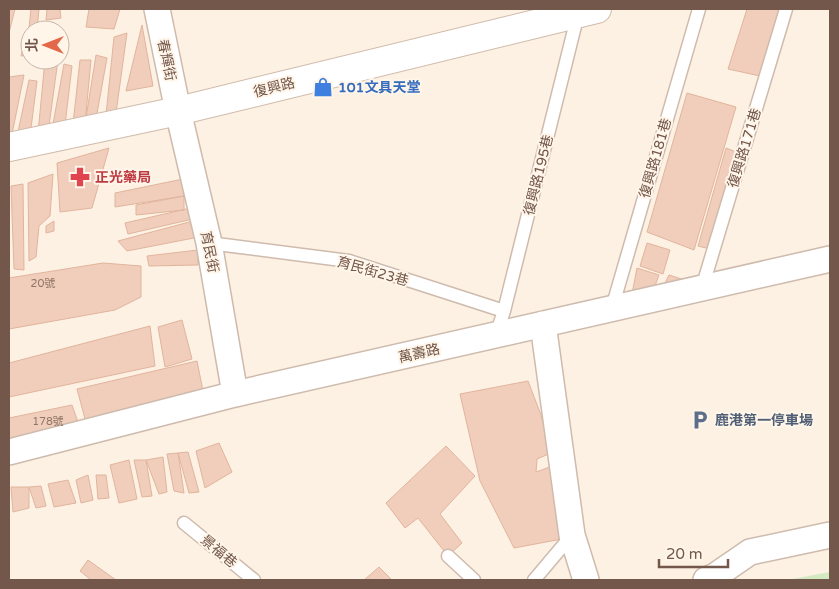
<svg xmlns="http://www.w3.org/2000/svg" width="839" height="589" viewBox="0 0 839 589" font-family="'Varela Round','Noto Sans TC',sans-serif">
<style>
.green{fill:#d3e9c2}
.building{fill:#f0cebb;stroke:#e2b49c}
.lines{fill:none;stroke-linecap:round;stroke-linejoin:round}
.lane-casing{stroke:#cfbbad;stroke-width:15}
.street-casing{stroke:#cfbbad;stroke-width:28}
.secondary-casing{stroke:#d1baaa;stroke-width:30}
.lane{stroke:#fff;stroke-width:12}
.street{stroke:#fff;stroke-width:25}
.secondary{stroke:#fff;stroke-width:28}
.labels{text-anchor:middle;stroke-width:4;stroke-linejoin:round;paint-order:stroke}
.number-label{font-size:11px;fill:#927566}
.street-label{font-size:14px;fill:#73574a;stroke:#fff5e9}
.shop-label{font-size:14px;font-weight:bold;fill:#366cbe;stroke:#fff5e9;text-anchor:start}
.health-label{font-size:14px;font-weight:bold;fill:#be3a42;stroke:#fff5e9;text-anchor:start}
.service-label{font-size:14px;font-weight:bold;fill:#4e5e75;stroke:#fff5e9;text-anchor:start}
</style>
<rect width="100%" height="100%" fill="#fcf1e3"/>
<!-- green -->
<path class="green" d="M830,572v8h-43z"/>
<!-- building -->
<path class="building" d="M9,9h6l-6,24z
M31,9h8l-2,21 -8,-2z
M47,9h13l1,9 -15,2z
M89,9h31l-6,20 -28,-2z
M747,9h36l-23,67 -32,-7z
M142,25l11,61 -27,5z
M46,26h13v4h-13z
M127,33l-11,80 -10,2 8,-78z
M26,35h4v20l-9,1z
M96,55l11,3 -11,61 -11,5z
M45,60h13l-10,73h-10z
M80,60h11l-6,64h-12z
M64,64l8,2 -7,59 -12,-1z
M24,75l-14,69h-1v-67z
M29,80l8,1 -7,55 -12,-4z
M687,93l49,14 -42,143 -47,-18z
M109,148l-17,60 -32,4 -3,-49z
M726,148l13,5 -29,96 -12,-3z
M53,174l-3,42 -11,10 -3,31 -7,4 -1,-78z
M183,179l1,17 -69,11v-14z
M23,184l1,86 -10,-1 -3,-83z
M184,196v14l-48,5v-10z
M195,207l2,11 -69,16 -3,-11z
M54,221v10l-8,2v-7z
M193,221l6,16 -72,14 -9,-10z
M647,243l23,7 -7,24 -23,-8z
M198,250v15l-49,1 -2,-10z
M103,263l38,3v31l-26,13 -106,19v-51z
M637,268l22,7 -7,19 -21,5z
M669,275l25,8 -34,10z
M182,320l10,39 -27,8 -7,-40z
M150,326l5,40 -146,31v-34z
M197,361l7,35 -117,30 -10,-37z
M528,381l13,34 10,38 -14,6 -1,13 14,-5 12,72 -48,9 -34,-67 -20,-87z
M72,405l8,23 -71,18v-28z
M219,443l13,29 -27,16 -9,-37z
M446,446l29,30 -35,38 22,29 -14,13 -30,-38 -13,10 -19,-25z
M188,452l11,40 -10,1 -11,-40z
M178,453l6,40 -10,-2 -7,-37z
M163,457l4,35 -8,2 -13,-34z
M129,460l8,39 -18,4 -9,-38z
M134,460h12l6,36 -10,1z
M88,475l5,25 -12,3 -5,-23z
M96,475h10l3,23 -11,1z
M68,480l8,23 -22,4 -6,-23z
M41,486l5,20 -10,2 -7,-21z
M11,487h18v21l-16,4z
M88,560l28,20h-25l-11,-9z
M379,567l13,13h-28z"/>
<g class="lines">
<defs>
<path id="lane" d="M209,243l140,18 155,50
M702,288l84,-279
M612,308l87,-299
M496,335l8,-24 74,-297
M184,523l70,57
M448,556l26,24
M534,580l38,-45"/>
<path id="street" d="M157,9l21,102 31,132 26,151
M543,324l29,211 14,45
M9,452l226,-58 595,-135
M706,580l9,-4 35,-24 80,-17"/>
<path id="secondary" d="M9,147l169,-36 419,-102"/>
</defs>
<!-- lane casing -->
<use href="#lane" class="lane-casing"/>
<!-- street casing -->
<use href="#street" class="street-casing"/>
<!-- secondary casing -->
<use href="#secondary" class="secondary-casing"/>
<!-- lane -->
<use href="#lane" class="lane"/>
<!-- street -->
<use href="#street" class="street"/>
<!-- secondary -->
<use href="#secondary" class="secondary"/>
</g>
<!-- icons -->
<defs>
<symbol id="shop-bare" viewBox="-9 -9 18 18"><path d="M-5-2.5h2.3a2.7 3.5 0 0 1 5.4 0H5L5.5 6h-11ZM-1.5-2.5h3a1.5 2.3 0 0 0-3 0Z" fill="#3f7fe0" stroke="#fff5e9" stroke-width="2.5" paint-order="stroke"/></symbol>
<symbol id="pharmacy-bare" viewBox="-9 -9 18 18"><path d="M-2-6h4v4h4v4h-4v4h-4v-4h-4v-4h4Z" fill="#e0444e" stroke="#fff5e9" stroke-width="2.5" paint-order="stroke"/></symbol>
<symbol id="parking-bare" viewBox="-9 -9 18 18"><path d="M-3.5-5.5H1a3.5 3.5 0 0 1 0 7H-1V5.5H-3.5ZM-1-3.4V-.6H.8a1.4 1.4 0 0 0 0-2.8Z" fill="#5c6f8a" stroke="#fff5e9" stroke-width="2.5" paint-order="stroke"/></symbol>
</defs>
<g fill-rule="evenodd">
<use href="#shop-bare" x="309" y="73" width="28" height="28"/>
<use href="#pharmacy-bare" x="66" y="163" width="28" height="28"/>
<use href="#parking-bare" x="686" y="406" width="28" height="28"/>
</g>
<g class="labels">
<!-- number labels -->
<g class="number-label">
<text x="43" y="287">20號</text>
<text x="48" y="425">178號</text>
</g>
<!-- street labels -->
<g class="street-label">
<text transform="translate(167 60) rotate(78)" y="5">春輝街</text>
<text transform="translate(274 87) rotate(-14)" y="5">復興路</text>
<text transform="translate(744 148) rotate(-73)" y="5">復興路171巷</text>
<text transform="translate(655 158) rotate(-74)" y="5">復興路181巷</text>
<text transform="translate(538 175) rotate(-76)" y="5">復興路195巷</text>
<text transform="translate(210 252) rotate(79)" y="5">育民街</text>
<text transform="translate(373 271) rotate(16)" y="5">育民街23巷</text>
<text transform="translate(419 353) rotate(-13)" y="5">萬壽路</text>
<text transform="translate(219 551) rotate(40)" y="5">景福巷</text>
</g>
<!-- shop labels -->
<g class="shop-label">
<text x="338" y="92">101文具天堂</text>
</g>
<!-- health labels -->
<g class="health-label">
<text x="95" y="182">正光藥局</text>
</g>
<!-- service labels -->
<g class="service-label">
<text x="715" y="425">鹿港第一停車場</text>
</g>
</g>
<!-- border -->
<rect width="839" height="589" fill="none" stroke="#73574a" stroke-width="20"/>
<!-- north arrow -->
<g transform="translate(45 45) rotate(270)"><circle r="24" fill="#fff5e9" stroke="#c7b6a9"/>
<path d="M0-4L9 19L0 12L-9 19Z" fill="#e3674b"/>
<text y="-8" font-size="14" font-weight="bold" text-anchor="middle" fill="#73574a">北</text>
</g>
<!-- scale -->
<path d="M659 559v8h69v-8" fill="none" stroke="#73574a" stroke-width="2.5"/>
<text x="666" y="559" font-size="15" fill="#73574a" stroke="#fff5e9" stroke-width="4" paint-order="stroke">20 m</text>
</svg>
